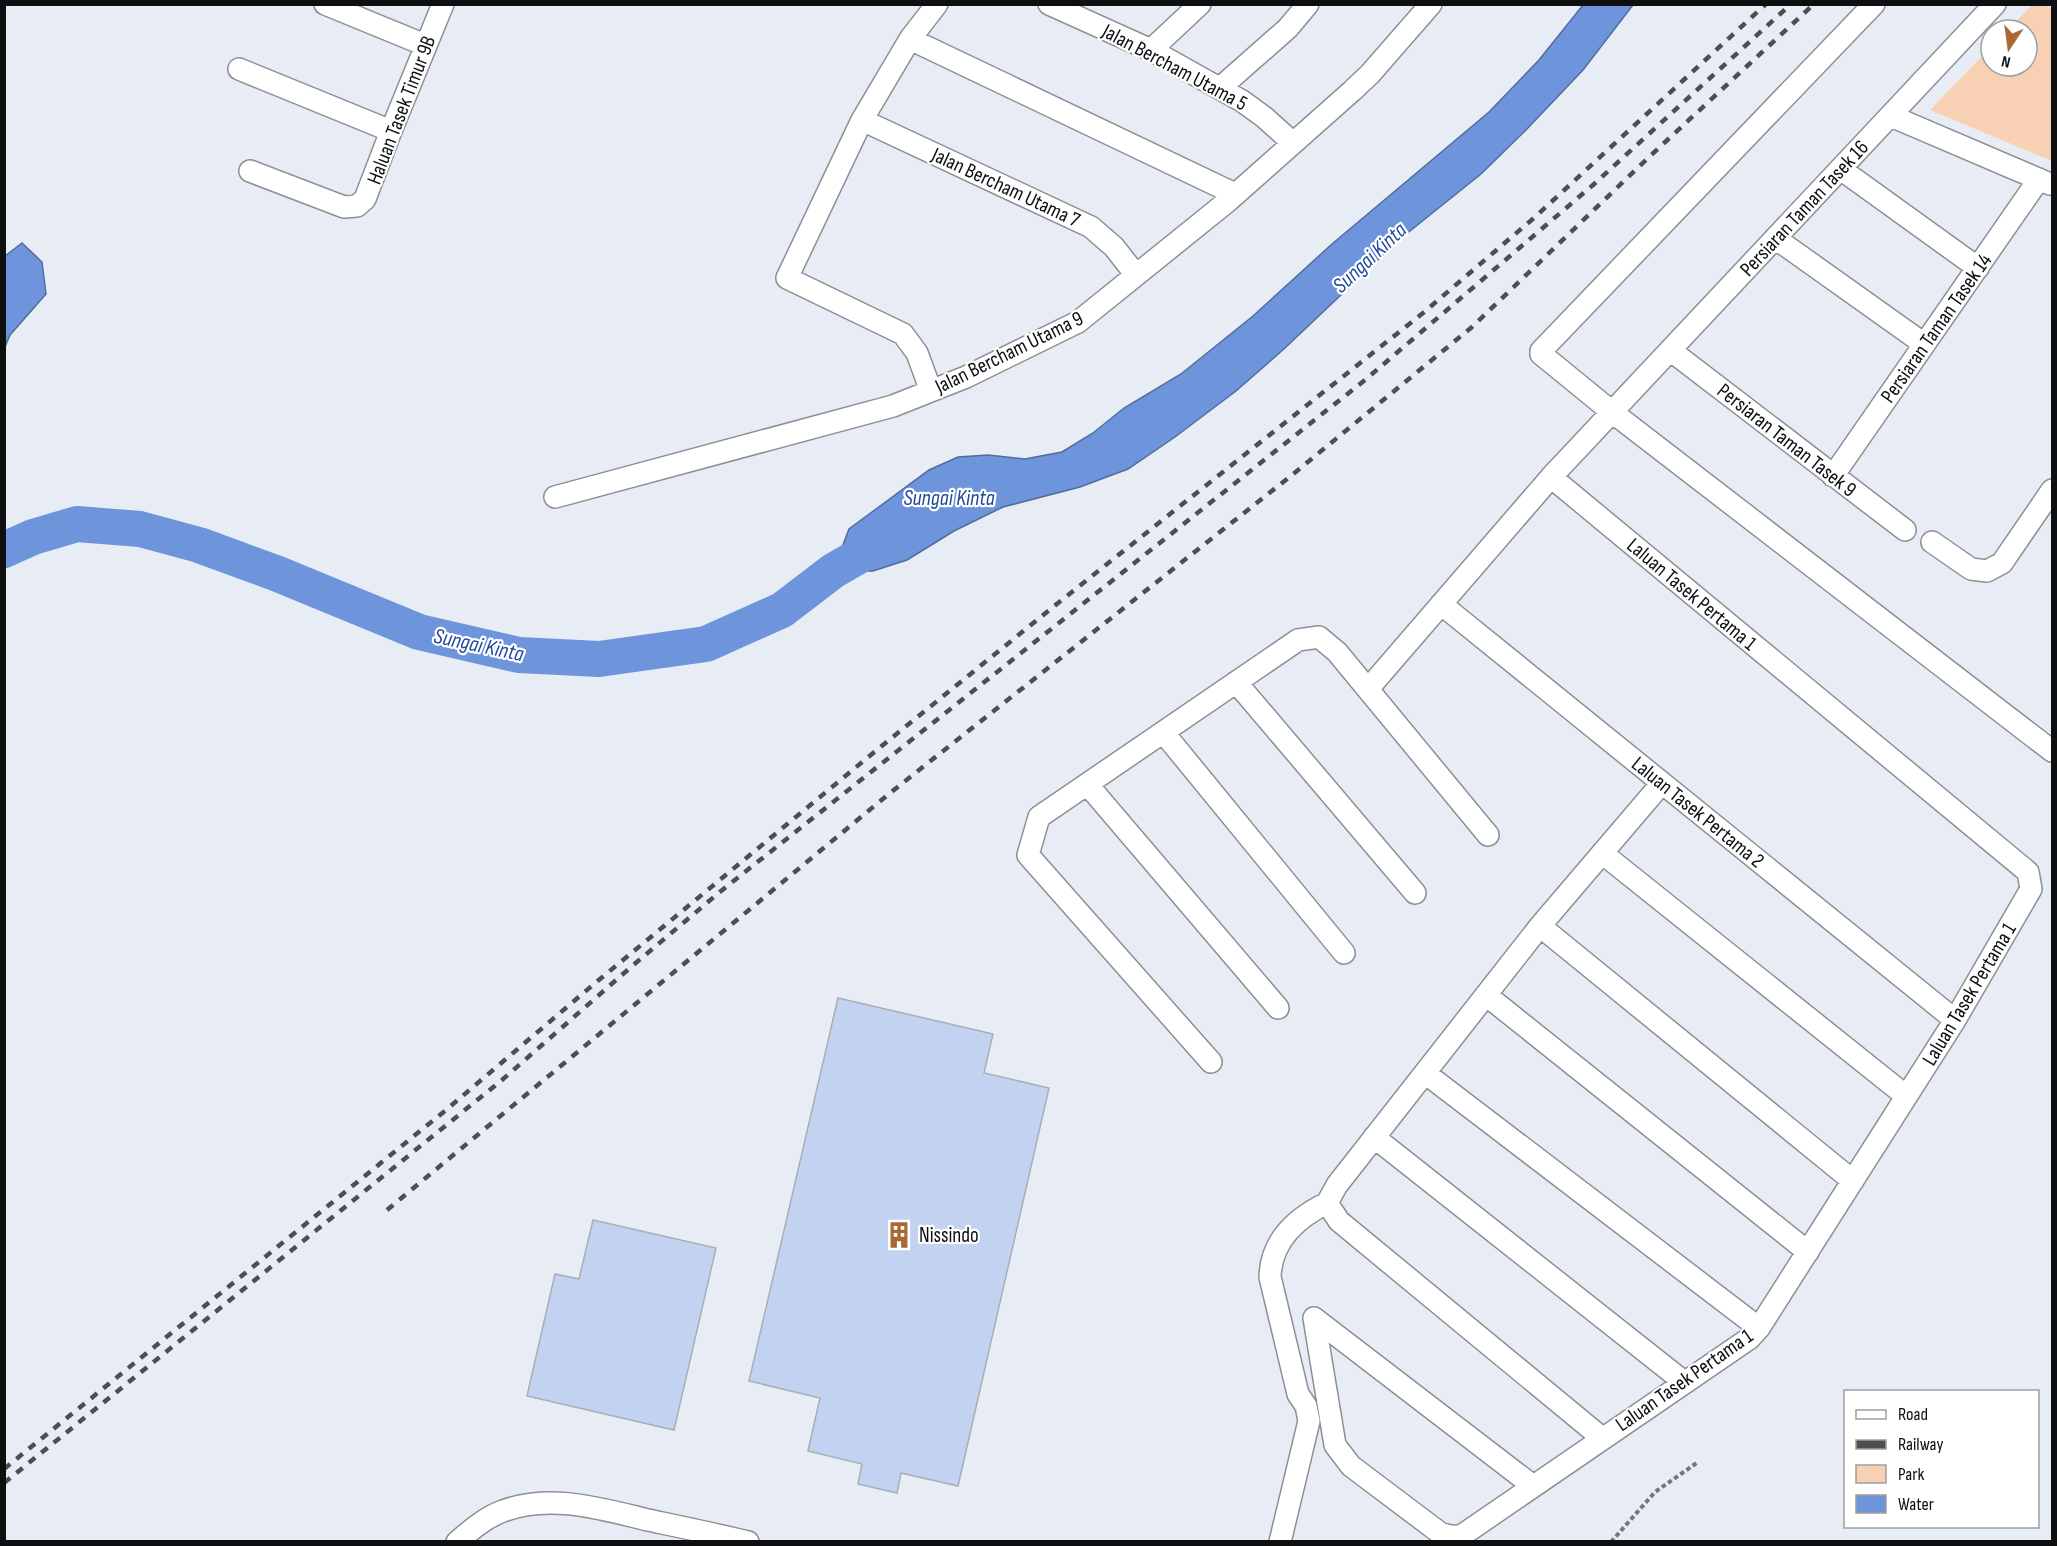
<svg xmlns="http://www.w3.org/2000/svg" width="2057" height="1546" viewBox="0 0 2057 1546" font-family="'Sofia Sans Condensed',sans-serif">
<style>
.green{fill:#f8d0b4}
.water{fill:#6e94dc;stroke:#516c9f;stroke-width:1.5}
.lines{fill:none;stroke-linecap:round;stroke-linejoin:round}
.river{stroke:#6e94dc;stroke-width:36}
.building{fill:#c2d3f2;stroke:#a9aeb5;stroke-width:1.5}
.minor-casing{stroke:#8b8f96;stroke-width:24}
.path{stroke:#73767b;stroke-width:4;stroke-dasharray:4.5 3;stroke-linecap:butt}
.minor{stroke:#fff;stroke-width:21}
.rail{stroke:#4c4f52;stroke-width:4.5;stroke-dasharray:8 8;stroke-linecap:butt}
.labels{text-anchor:middle;stroke-width:4.5;stroke-linejoin:round;paint-order:stroke}
.street-label{font-size:21px;fill:#0d0f11;stroke:#fff}
.poi-label{font-size:21px;fill:#0d0f11;stroke:#fff;text-anchor:start}
.water-label{font-size:22px;font-style:italic;fill:#204a9e;stroke:#fff}
</style>
<rect width="100%" height="100%" fill="#e8ecf4"/>
<!-- green -->
<path class="green" d="M2032,5h10l10,3v153l-122,-51 61,-63v19h36v-36h-19z"/>
<!-- water -->
<path class="water" d="M1583,5h50l-50,65 -57,60 -45,44 -81,65 -115,109 -49,43 -61,46 -47,32 -48,18 -77,20 -49,24 -47,29 -34,11h-40l16,-42 80,-59 29,-13 30,-2 37,4 37,-7 31,-19 31,-25 57,-34 72,-58 79,-72 157,-132 50,-52z
M22,243l20,19 4,32 -36,41 -5,12v-91z"/>
<g class="lines">
<!-- river -->
<path class="river" d="M4,550l29,-13 44,-13 63,5 59,16 79,29 141,58 100,23 80,4 107,-15 76,-34 51,-39 43,-25"/>
</g>
<!-- building -->
<path class="building" d="M838,998l155,36 -9,39 65,15 -91,398 -57,-13 -4,20 -39,-9 4,-20 -54,-13 12,-53 -71,-17z
M593,1220l123,28 -42,182 -147,-34 28,-122 24,5z"/>
<g class="lines">
<defs>
<path id="minor" d="M325,4l100,41
M1049,4l102,46 91,51 22,16 29,26
M1874,4l-333,347v3l71,58 440,339
M910,39l325,155
M1151,50l49,-46
M239,69l152,62
M1220,88l68,-60 20,-24
M1891,116l159,68
M862,120l229,107 23,20 22,28
M1842,170l136,98
M250,171l94,36 13,-1 8,-7 26,-68 52,-127
M1775,238l149,106
M1670,350l235,180
M931,391l-14,-38 -14,-19 -116,-56 75,-158 48,-81 27,-35
M1833,476l206,-297
M555,497l338,-91 73,-29 112,-55 150,-121 124,-110 18,-17 61,-70
M1932,542l39,27 16,2 15,-8 50,-73
M1441,604l514,416
M1236,682l179,211
M1368,689l183,-212 444,-473
M1163,732l181,221
M1087,784l191,224
M1602,853l304,243
M1540,926l313,255
M1486,995l322,257
M1211,1062l-183,-207 11,-38 259,-177 21,-3 18,15 151,183
M1425,1073l334,255
M1374,1137l310,245
M1314,1318l21,127 16,21 89,67 10,3h11l289,-198 9,-10 196,-308 76,-131 -3,-17 -477,-395
M1314,1318l219,168
M1602,1438l-263,-217 -12,-18 10,-18 203,-259 122,-143
M457,1542c14,-12 29,-25 46,-31 47,-18 99,-2 145,9 33,7 67,14 100,22
M1280,1542l29,-121 -3,-15 -8,-12 -28,-117c1,-36 26,-59 57,-74"/>
</defs>
<!-- minor casing -->
<use href="#minor" class="minor-casing"/>
<!-- path -->
<path class="path" d="M1611,1542l44,-50 43,-30"/>
<!-- minor -->
<use href="#minor" class="minor"/>
<!-- rail -->
<path class="rail" d="M387,1210l503,-417 402,-318 180,-148 177,-170 165,-153
M4,1469l442,-359 148,-126 284,-235 175,-142 370,-294 112,-96 231,-213
M4,1483l498,-403 129,-113 90,-76 644,-511 228,-195 198,-181"/>
</g>
<!-- icons -->
<defs>
<symbol id="building-bare" viewBox="-9 -9 18 18"><path d="M-4-6H4V6H1V3H-1V6H-4ZM-2.5-4.3h1.7v1.8h-1.7ZM.8-4.3h1.7v1.8H.8ZM-2.5-1h1.7V.8h-1.7ZM.8-1h1.7V.8H.8Z" fill="#aa6834" stroke="#fff" stroke-width="2.5" paint-order="stroke"/></symbol>
</defs>
<g fill-rule="evenodd">
<use href="#building-bare" x="880" y="1216" width="38" height="38"/>
</g>
<g class="labels">
<!-- street labels -->
<g class="street-label">
<text transform="translate(1175 67) rotate(28)" y="7">Jalan Bercham Utama 5</text>
<text transform="translate(401 110) rotate(-69)" y="7">Haluan Tasek Timur 9B</text>
<text transform="translate(1006 187) rotate(25)" y="7">Jalan Bercham Utama 7</text>
<text transform="translate(1804 208) rotate(-47)" y="7">Persiaran Taman Tasek 16</text>
<text transform="translate(1936 328) rotate(-55)" y="7">Persiaran Taman Tasek 14</text>
<text transform="translate(1009 352) rotate(-26)" y="7">Jalan Bercham Utama 9</text>
<text transform="translate(1787 440) rotate(38)" y="7">Persiaran Taman Tasek 9</text>
<text transform="translate(1692 594) rotate(40)" y="7">Laluan Tasek Pertama 1</text>
<text transform="translate(1698 812) rotate(39)" y="7">Laluan Tasek Pertama 2</text>
<text transform="translate(1969 994) rotate(-59)" y="7">Laluan Tasek Pertama 1</text>
<text transform="translate(1684 1380) rotate(-35)" y="7">Laluan Tasek Pertama 1</text>
</g>
<!-- poi labels -->
<g class="poi-label">
<text x="919" y="1242">Nissindo</text>
</g>
<!-- water labels -->
<g class="water-label">
<text transform="translate(1369 257) rotate(-43)" y="8">Sungai Kinta</text>
<text x="949" y="505">Sungai Kinta</text>
<text transform="translate(479 644) rotate(12)" y="8">Sungai Kinta</text>
</g>
</g>
<!-- border -->
<rect width="2057" height="1546" fill="none" stroke="#0d0f11" stroke-width="12"/>
<!-- legend -->
<rect x="1844" y="1390" width="195" height="138" fill="#ffffff" stroke="#9e9fa0" stroke-width="1.5"/>
<rect x="1856" y="1410" width="30" height="9" fill="#ffffff" stroke="#9e9fa0" stroke-width="1.5"/>
<text x="1898" y="1420" font-size="18" fill="#0d0f11">Road</text>
<rect x="1856" y="1440" width="30" height="9" fill="#4c4f52" stroke="#9e9fa0" stroke-width="1.5"/>
<text x="1898" y="1450" font-size="18" fill="#0d0f11">Railway</text>
<rect x="1856" y="1465" width="30" height="18" fill="#f8d0b4" stroke="#9e9fa0" stroke-width="1.5"/>
<text x="1898" y="1480" font-size="18" fill="#0d0f11">Park</text>
<rect x="1856" y="1495" width="30" height="18" fill="#6e94dc" stroke="#9e9fa0" stroke-width="1.5"/>
<text x="1898" y="1510" font-size="18" fill="#0d0f11">Water</text>
<!-- north arrow -->
<g transform="translate(2009 48) rotate(193)"><circle r="28" fill="#ffffff" stroke="#9e9fa0" stroke-width="1.5"/>
<path d="M0-4.5L10 22L0 15L-10 22Z" fill="#aa6834"/>
<text y="-9" font-size="16" font-weight="bold" text-anchor="middle" fill="#0d0f11">N</text>
</g>
</svg>
